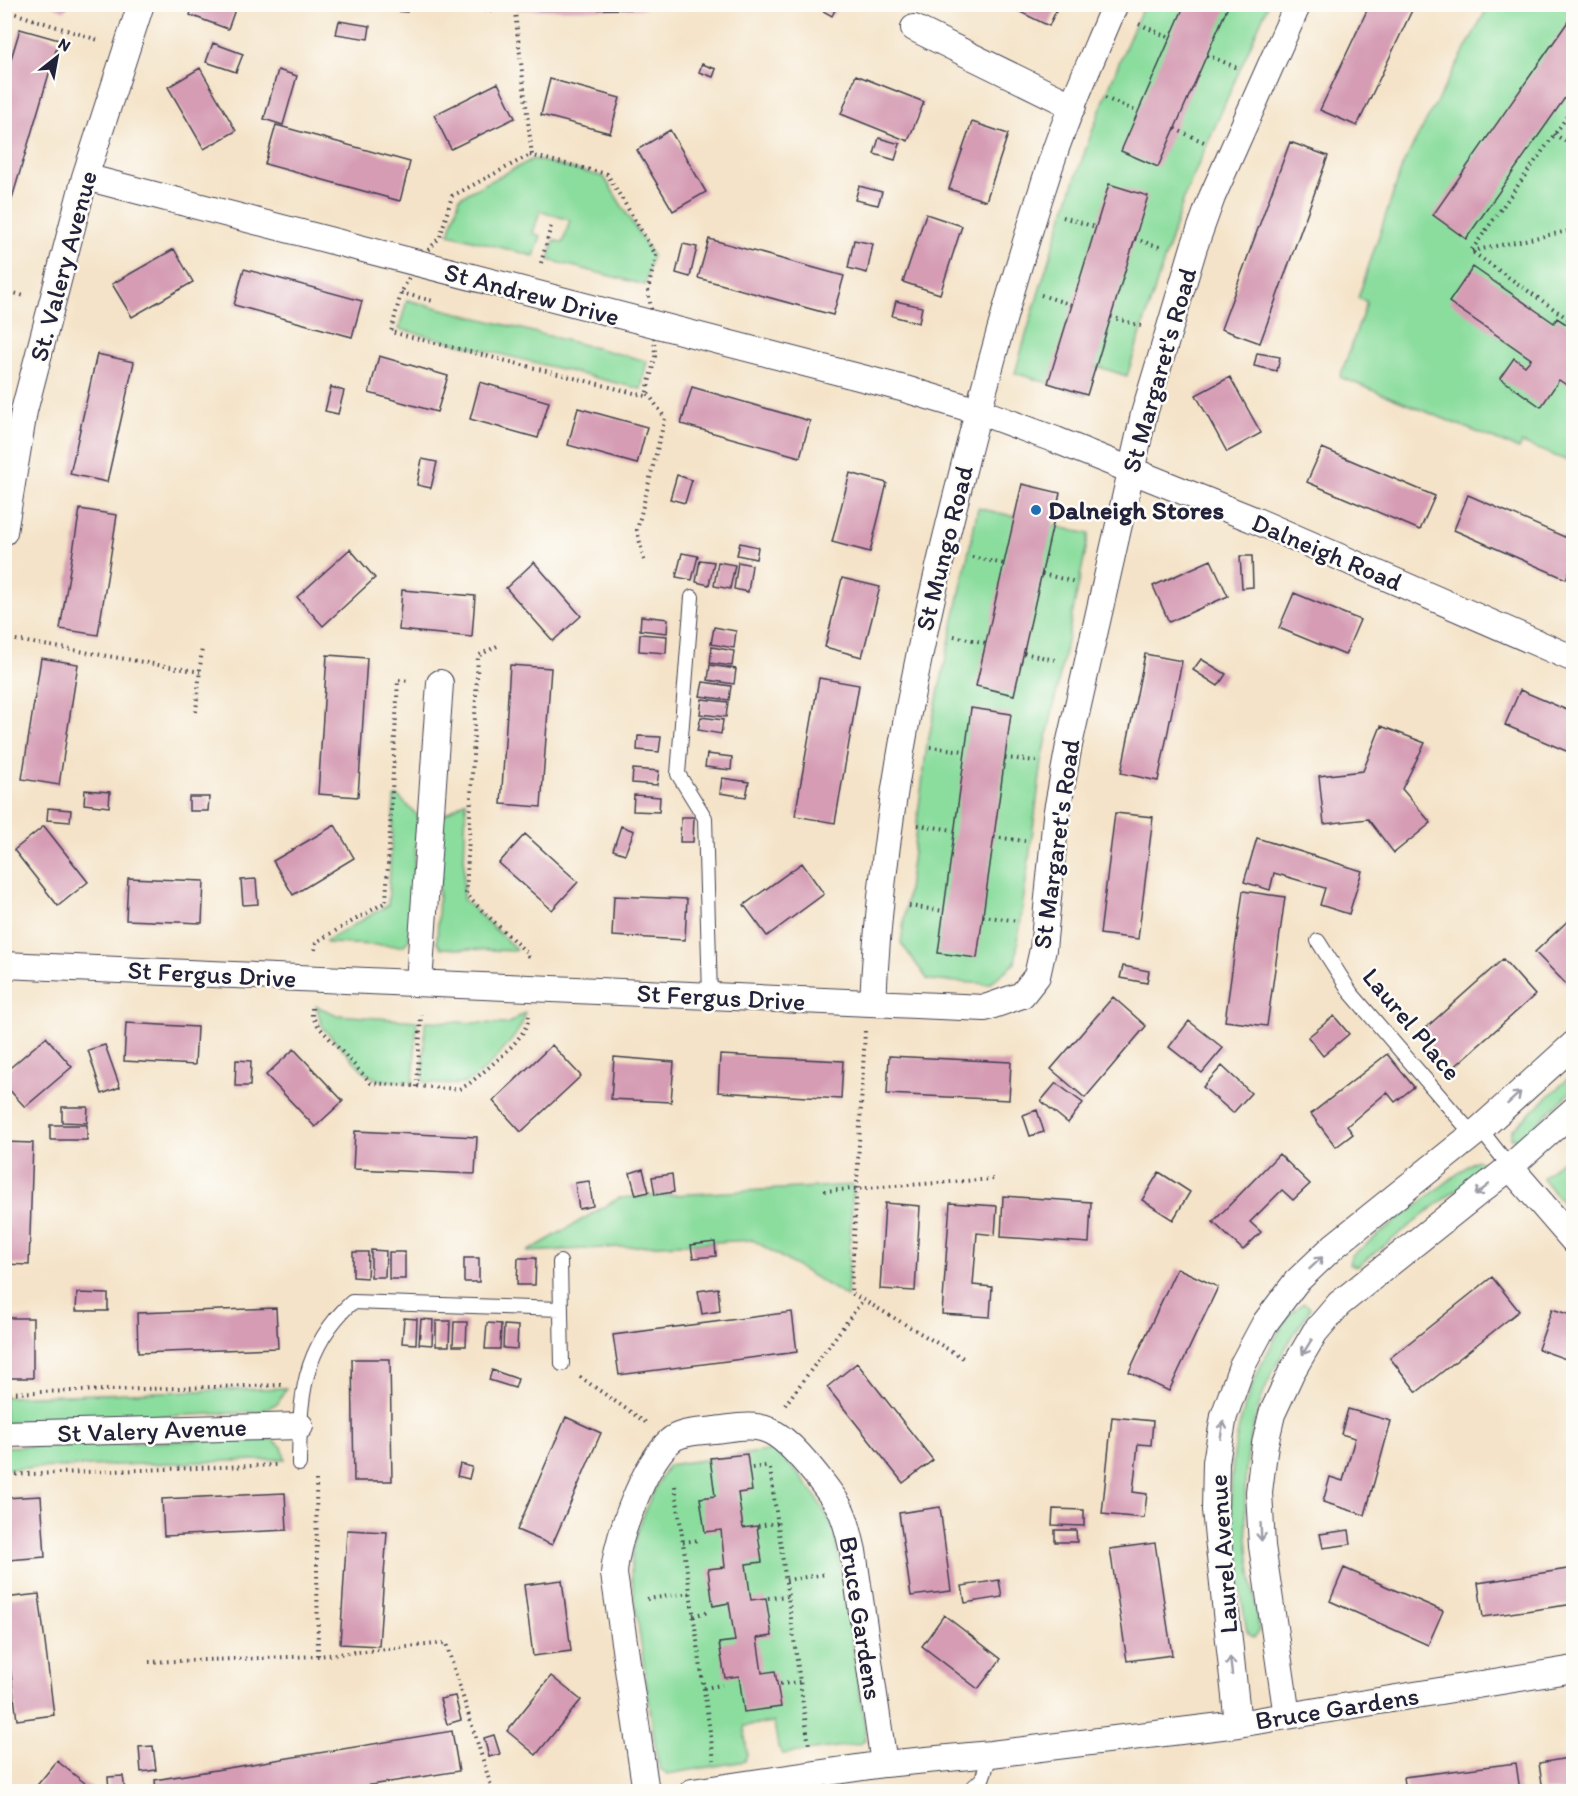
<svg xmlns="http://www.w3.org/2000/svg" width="1578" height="1796" viewBox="0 0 1578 1796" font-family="Itim,sans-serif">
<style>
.green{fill:#8bdd9e;stroke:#56806c;stroke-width:1.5}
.building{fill:#d59cb4}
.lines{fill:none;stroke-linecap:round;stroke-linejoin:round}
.lane-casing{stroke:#423f50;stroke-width:16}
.street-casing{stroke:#423f50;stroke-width:28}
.path{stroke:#423f50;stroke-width:4;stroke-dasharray:1.5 4.5;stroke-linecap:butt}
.lane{stroke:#fff;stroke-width:14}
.street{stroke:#fff;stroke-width:26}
.oneway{stroke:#9c9ca7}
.poi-dot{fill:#1f6fb2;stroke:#fdfcf7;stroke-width:2}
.labels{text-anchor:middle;stroke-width:5;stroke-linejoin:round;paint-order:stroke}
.street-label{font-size:26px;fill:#22223b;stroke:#fdfcf7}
.poi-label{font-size:26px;font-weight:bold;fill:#22223b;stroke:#fdfcf7;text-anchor:start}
</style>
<rect width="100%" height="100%" fill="#fdfcf7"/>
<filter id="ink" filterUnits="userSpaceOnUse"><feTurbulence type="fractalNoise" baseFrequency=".0167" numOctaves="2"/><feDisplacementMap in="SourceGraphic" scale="12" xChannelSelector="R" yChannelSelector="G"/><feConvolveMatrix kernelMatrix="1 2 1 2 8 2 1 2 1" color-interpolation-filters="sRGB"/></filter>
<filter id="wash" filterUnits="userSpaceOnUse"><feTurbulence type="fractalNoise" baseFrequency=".008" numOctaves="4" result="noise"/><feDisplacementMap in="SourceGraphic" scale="24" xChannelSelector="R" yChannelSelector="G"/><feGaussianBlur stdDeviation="1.35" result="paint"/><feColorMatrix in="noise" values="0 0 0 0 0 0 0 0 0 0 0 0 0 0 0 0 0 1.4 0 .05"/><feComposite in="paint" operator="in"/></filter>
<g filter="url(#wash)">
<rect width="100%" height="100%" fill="#f4e3c8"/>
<!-- green -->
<path class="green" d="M1144,5h124l-83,190 -58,181 -31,-10 -9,29 -72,-22c36,-125 75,-250 129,-368z
M1489,5h84l1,175c-8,22 -10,44 0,66l-1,217 -51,-20 -3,6 -179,-72 27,-75 -9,-4 45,-134z
M533,159l71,18 48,78 -7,30 -96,-25 5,-20 9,3 7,-23 -30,-9 -7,22 8,3 -7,20 -85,-22 11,-37z
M407,300l240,61 -6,28 -242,-60z
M978,508l111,26 -47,228 -27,201 -26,21 -61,-4 -27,-37 26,-197z
M398,796l20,20 -9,124 -6,6 -76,-3 -1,-2 62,-36 6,-107z
M466,801l-3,98 53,50 -1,2 -74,-3 -4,-6 5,-126z
M316,1006l21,9 80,6 -4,61 -34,-2 -13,-6 -43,-46z
M525,1013c-1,19 -43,64 -60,70 -12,4 -30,0 -42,-1l2,-61 82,3z
M1573,1074v16l-53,49 -9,-1 1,-8z
M1573,1150v66l-31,-38z
M1478,1160l4,3 -2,8 -122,95 -9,-2 2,-8 122,-94z
M853,1185l-6,112 -94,-57 -226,12 92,-54z
M1304,1303l6,4 -2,6c-80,114 -68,187 -49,317l-5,8 -7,-5c-17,-110 -33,-183 24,-287 8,-14 18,-36 33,-43z
M286,1388l-8,15 -19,9 -254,11 -1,-26z
M270,1438l12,9 3,12 -280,10 -1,-22z
M774,1450c26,23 49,51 61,84l30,192v14l-6,4 -76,10 -5,-7 -4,-25 -30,4 3,28 -2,7 -78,13 -7,-5 -3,-11 -26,-185c1,-39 18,-75 37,-108z"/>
<g id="blocks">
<!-- building -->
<path class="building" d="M49,4h19l-3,7z
M194,4h43l-9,25 -38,-14z
M395,4h12v8l-12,-1z
M517,4h129v5l-129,1z
M811,4h27l-6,12z
M1017,4h42l-10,22 -35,-17z
M1185,4h44l-71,163 -37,-16z
M1370,4h45l-58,122 -37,-16z
M1574,13v72l-108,154 -33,-24z
M339,21l31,5 -2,13 -32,-5z
M20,29l39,11 -54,182 -1,-140z
M213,43l30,11 -7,18 -30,-10z
M702,64l14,5 -3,8 -14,-5z
M200,68l36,63 -32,18 -36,-62z
M278,70l19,6 -14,49 -19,-6z
M856,75l68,27 -16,39 -67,-27z
M550,79l70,19 -10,35 -69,-18z
M498,83l17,35 -64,31 -17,-34z
M972,122l36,12 -22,67 -37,-12z
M276,125l134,37 -10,39 -135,-37z
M670,130l36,62 -33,19 -36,-61z
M879,138l21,6 -5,16 -21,-6z
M1290,142l38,14 -68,187 -39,-14z
M1109,184l39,12 -61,199 -39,-12z
M859,186l23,6 -4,13 -23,-5z
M926,214l36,12 -22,68 -37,-12z
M709,239l135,37 -11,39 -135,-37z
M854,240l19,4 -6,29 -19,-5z
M683,244l14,3 -7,30 -14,-4z
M174,249l19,33 -61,35 -20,-33z
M1473,267l81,56 3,-5 17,11v61l-15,-10 -18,27 -41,-29 14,-20 11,8 6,-7 -82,-57z
M244,269l118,32 -10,36 -118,-32z
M896,301l26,6 -3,16 -27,-7z
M1257,353l23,4 -3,14 -23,-5z
M97,354l37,8 -27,120 -37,-8z
M379,356l69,20 -11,36 -68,-19z
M1230,377l31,56 -34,19 -31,-57z
M480,382l69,20 -11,36 -68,-19z
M331,387l13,4 -6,23 -13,-3z
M692,387l118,34 -10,36 -119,-33z
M578,408l69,19 -10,37 -69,-19z
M1322,448l113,48 -15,34 -113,-48z
M422,459l15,3 -6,26 -14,-3z
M850,473l37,10 -17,69 -38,-10z
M677,475l15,5 -7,23 -15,-4z
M1022,484l38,9 -46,202 -38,-9z
M1468,495l106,46v20l-8,18 -112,-49z
M80,509l37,6 -19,120 -38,-6z
M740,543l18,4 -2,12 -19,-4z
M350,549l25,29 -52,48 -26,-29z
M682,553l16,3 -6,24 -16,-3z
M1240,556h12l1,31 -11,1z
M700,560l14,2 -5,23 -13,-3z
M1211,560l17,36 -59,26 -16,-36z
M534,562l47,54 -28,25 -47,-53z
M718,562l17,3 -5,24 -16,-3z
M738,562l14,3 -4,27 -14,-3z
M842,578l38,9 -18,70 -37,-10z
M402,590l73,6 -3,41 -73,-7z
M1294,593l66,27 -15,35 -66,-27z
M641,616l27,3 -1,14 -27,-3z
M714,627l22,4 -2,17 -23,-4z
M640,634l27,2 -1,17 -27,-2z
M712,647l22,4 -2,15 -22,-3z
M1145,654l37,7 -24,120 -37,-8z
M327,655l40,3 -9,139 -40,-3z
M41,658l37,6 -19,121 -37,-6z
M1201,659l25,15 -8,12 -25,-16z
M510,665l41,3 -10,139 -40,-3z
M710,665l26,4 -2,15 -26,-4z
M819,678l40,7 -24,138 -40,-7z
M703,682l28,4 -2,14 -29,-4z
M1520,690l54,23v34l-3,6 -66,-28z
M702,699l26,3 -2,15 -26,-3z
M971,708l40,6 -34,244 -39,-5z
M701,717l22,3 -2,14 -23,-4z
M1381,726l44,17 -23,46 29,34 -37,30 -26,-34 -44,5 -5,-48 44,-5z
M638,736l23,1 -2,15 -22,-2z
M707,754l25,3 -1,13 -26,-3z
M633,769l26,2 -2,14 -25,-2z
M722,778l27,4 -3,15 -26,-4z
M85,790l25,2 -1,15 -25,-3z
M634,795l26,2 -1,15 -26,-1z
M189,797h20l-1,14h-19z
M48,808l23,2 -1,12 -23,-2z
M1115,813l38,4 -15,122 -38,-5z
M681,817h13l-1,25h-13z
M335,825l19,33 -61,37 -20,-34z
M44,826l44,56 -30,24 -44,-56z
M621,826l13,5 -9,23 -12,-4z
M525,834l53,48 -26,28 -53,-47z
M1257,838l105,33 -13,43 -29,-9 5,-17 -51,-15 -4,17 -26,-8z
M802,863l22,31 -57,42 -23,-31z
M128,878l76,3 -2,42 -76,-3z
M256,879l2,25 -15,1 -2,-25z
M1243,891l42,6 -18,129 -42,-5z
M614,896l73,3 -2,41 -73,-4z
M1574,915v64l-7,6 -32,-33z
M1503,959l32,36 -84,75 -32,-36z
M1123,966l26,5 -2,12 -27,-5z
M1113,997l33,29 -61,72 -34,-29z
M1334,1016l15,18 -26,22 -15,-19z
M1189,1021l34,27 -21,25 -33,-26z
M126,1023l71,4 -2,38 -71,-4z
M46,1037l26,30 -47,40 -21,-23v-11z
M105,1045l15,42 -18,7 -14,-44z
M552,1045l29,31 -60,56 -28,-31z
M294,1049l49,52 -28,26 -49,-52z
M1387,1054l27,33 -19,15 -8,-10 -40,34 6,8 -17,13 -25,-33z
M720,1055l123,6 -2,38 -123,-7z
M889,1056l122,6 -2,38 -122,-6z
M614,1057l60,5 -3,40 -60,-3z
M236,1060l15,1 -1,25h-15z
M1222,1066l29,27 -18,20 -30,-26z
M1056,1083l27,20 -15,20 -27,-22z
M62,1107h26l-1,16 -25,-1z
M1037,1110l7,22 -14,4 -7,-21z
M50,1125h37v15h-37z
M355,1131l122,6 -2,37 -122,-5z
M4,1142l29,1 -4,122 -25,-1z
M1279,1154l31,30 -17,16 -11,-10 -32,32 11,10 -18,18 -30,-28z
M643,1169l6,23 -13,3 -6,-22z
M1159,1172l31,20 -17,28 -31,-20z
M672,1174l2,18 -19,3 -3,-18z
M589,1181l4,25 -14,3 -4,-26z
M1003,1196l88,6 -2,41 -88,-6z
M885,1203l35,3 -5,85 -35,-2z
M950,1203l47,3 -2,29 -18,-2 -4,52 19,2 -2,30 -48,-3z
M715,1242l1,14 -23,2 -2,-13z
M371,1250l15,1 -1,26h-14z
M353,1252h15l-1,26 -14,-1z
M389,1252h16v27h-16z
M464,1258h15v24h-15z
M518,1258h18l-1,27h-18z
M1177,1268l41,19 -49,104 -40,-19z
M1492,1277l27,34 -102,81 -27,-34z
M718,1288l2,23 -18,3 -4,-23z
M77,1293l31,1v17h-32z
M276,1308l2,40 -140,5 -1,-40z
M1552,1309l22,7 -3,14h3v32l-36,-13z
M792,1312l5,40 -178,23 -6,-40z
M4,1318h29v60h-29z
M404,1318l13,1 -1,25 -14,-1z
M421,1319l12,1 -1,25 -13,-1z
M436,1321h14l-1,25h-13z
M454,1322h13l-1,24h-13z
M487,1323l14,1 -1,25h-15z
M504,1325l14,1 -1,23 -14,-1z
M352,1359h38l2,122h-38z
M857,1363l76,97 -30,23 -76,-96z
M492,1370l26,9 -3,9 -26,-8z
M1348,1409l43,12 -26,94 -42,-13 7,-25 13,4 12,-43 -14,-4z
M566,1417l35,16 -49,112 -35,-15z
M1112,1417l41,4 -2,24 -13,-1 -5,48 14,2 -3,24 -42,-4z
M747,1454l5,37 -14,2 5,35 14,-2 5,36 -16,2 5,36 15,-2 6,38 -15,2 5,35 13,-2 6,36 -37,5 -5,-36 -14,2 -6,-35 16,-2 -6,-38 -16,3 -5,-37 17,-2 -4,-37 -16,2 -5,-34 15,-2 -5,-38z
M460,1464l12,3 -3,12 -12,-3z
M285,1493l2,37 -123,6 -2,-37z
M41,1496l4,61 -37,3 -4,-62z
M940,1507l11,84 -40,5 -12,-83z
M1053,1509l31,1v16l-32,-1z
M347,1530l40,2 -8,114 -39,-2z
M1055,1530h21l1,12h-22z
M1349,1530l2,14 -28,4 -3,-14z
M1155,1543l17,112 -45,6 -17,-112z
M1344,1568l99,43 -15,34 -98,-44z
M1574,1568v36l-91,13 -5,-34z
M562,1580l9,71 -38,5 -9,-71z
M999,1580l3,17 -37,6 -3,-17z
M39,1594l15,121 -37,5 -13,-99v-23z
M944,1615l57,44 -23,30 -56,-43z
M551,1676l30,24 -45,55 -29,-24z
M455,1696l6,24 -14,4 -7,-25z
M452,1731l7,40 -126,20h-177l-1,-11z
M494,1735l6,19 -11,3 -5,-19z
M153,1746l3,24 -15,2 -2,-25z
M1574,1757v34h-31l-4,-28z
M57,1761l24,19 14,11h-58l-3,-2z
M1516,1763l4,28h-114l-2,-14z
M123,1776l2,15h-16l-1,-14z"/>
</g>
</g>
<g filter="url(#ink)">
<use href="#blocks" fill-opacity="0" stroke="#423f50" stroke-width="1.5"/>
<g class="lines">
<defs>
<path id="lane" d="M692,597l-14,177 27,44 5,178
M1318,941l33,52 122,142
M1480,1129l30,38
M560,1262l2,102
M299,1464c1,-65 2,-115 53,-162l209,7
M968,1792l14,-13 9,-25"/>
<path id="street" d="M914,28l159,78
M85,177l820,212 73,22 78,29 196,79 322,140
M4,532l20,-121 61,-234 56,-173
M4,965l981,43 37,-13 15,-19 6,-27 13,-133 13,-71 75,-331 50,-167 18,-50 86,-193
M419,983l21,-300
M873,1003c8,-177 43,-350 87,-521 28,-111 59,-225 96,-334 17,-48 39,-96 59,-144
M1510,1167l64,74
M4,1434l296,-8
M1287,1716l-25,-170 -3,-54 6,-48 7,-30 19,-41 24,-41 24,-28 171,-137 64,-57
M1238,1724l-23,-214 1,-48 8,-46 18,-50 23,-43 31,-41 38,-36 146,-117 94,-85
M646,1792l-32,-218c2,-34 30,-110 56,-133 10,-10 31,-9 44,-11 19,-2 40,-8 58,2 21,11 51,51 65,71 9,14 12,32 16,48l31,213
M692,1792l192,-28 107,-10 247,-30 336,-55"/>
</defs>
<!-- lane casing -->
<use href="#lane" class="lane-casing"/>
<!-- street casing -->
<use href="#street" class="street-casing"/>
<!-- path -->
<path class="path" d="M514,4l18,151
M4,10l94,30
M448,10h66
M1139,24l31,14
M1207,55l31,13
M1105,98l33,14
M1574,107l-103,144 103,72
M1175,129l29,13
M1554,134l20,13
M530,155l77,19 49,81 -8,35 6,36 1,31 -9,39 -255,-64 10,-39 15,-29 24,-27 12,-41z
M1063,217l32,10
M1135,239l28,9
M1472,251l96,-20
M541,263l10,-37
M4,290l20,6
M401,293l32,8
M1041,295l31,10
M1111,317l30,9
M972,557l32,7
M644,560l-7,-30 28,-112 -18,-26
M1042,574l34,8
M954,636l32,7
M4,638l196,34
M497,646l-19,10 -12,239 62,59v4
M1024,653l35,8
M196,712l6,-65
M930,747l35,4
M1005,758l32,3
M918,825l36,5
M994,837l31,4
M909,906l35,5
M983,916l35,5
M315,950l1,-8 70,-40 12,-222 12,1
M312,1008v8l7,11 52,56 88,6 10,-5c18,-16 58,-44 60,-68
M865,1031l-14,262 114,66
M417,1087l4,-72
M824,1191l170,-12
M580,1377l68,47
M4,1393l279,-8
M785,1405l78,-105
M752,1468l14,-2
M770,1469l39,277
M4,1475l273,-10
M316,1480l2,176
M675,1486l39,274
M758,1526l19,-3
M683,1542l17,-2
M786,1580l40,-6
M768,1598l20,-2
M647,1599l44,-6
M693,1615l17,-3
M149,1662l169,-6 128,-13 47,149
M780,1684l20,-2
M704,1688l18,-3"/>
<!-- lane -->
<use href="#lane" class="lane"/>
<!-- street -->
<use href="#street" class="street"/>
</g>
<!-- one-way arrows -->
<defs><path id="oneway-shaft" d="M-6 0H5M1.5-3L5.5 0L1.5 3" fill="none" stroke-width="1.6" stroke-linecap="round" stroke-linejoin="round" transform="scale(1.5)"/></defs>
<g class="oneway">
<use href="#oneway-shaft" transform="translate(1514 1098) rotate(-42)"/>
<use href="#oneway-shaft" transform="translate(1482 1190) rotate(141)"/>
<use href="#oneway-shaft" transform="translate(1316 1263) rotate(-43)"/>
<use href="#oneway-shaft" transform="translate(1307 1347) rotate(121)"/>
<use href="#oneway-shaft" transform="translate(1222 1430) rotate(-80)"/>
<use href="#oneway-shaft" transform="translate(1261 1532) rotate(87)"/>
<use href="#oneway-shaft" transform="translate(1231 1666) rotate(-97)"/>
</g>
</g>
<!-- markers -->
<circle class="poi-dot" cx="1036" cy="510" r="6"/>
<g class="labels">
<!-- street labels -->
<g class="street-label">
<text transform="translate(63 266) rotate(-75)" y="9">St. Valery Avenue</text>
<text transform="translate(532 294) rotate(15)" y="9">St Andrew Drive</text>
<text transform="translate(1159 370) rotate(-74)" y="9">St Margaret's Road</text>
<text transform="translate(944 548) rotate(-76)" y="9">St Mungo Road</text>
<text transform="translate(1327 552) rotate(23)" y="9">Dalneigh Road</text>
<text transform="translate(1056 844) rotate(-82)" y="9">St Margaret's Road</text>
<text transform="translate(212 974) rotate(3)" y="9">St Fergus Drive</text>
<text transform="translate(721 997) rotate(3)" y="9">St Fergus Drive</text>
<text transform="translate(1412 1024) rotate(50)" y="9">Laurel Place</text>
<text transform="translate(152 1430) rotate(-2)" y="9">St Valery Avenue</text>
<text transform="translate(1223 1554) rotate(-94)" y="9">Laurel Avenue</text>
<text transform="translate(861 1618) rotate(81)" y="9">Bruce Gardens</text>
<text transform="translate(1337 1708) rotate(-9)" y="9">Bruce Gardens</text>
</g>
<!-- poi labels -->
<g class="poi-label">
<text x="1048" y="519">Dalneigh Stores</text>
</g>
</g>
<!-- margin -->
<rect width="1578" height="1796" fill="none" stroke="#fdfcf7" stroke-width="24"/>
<!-- north arrow -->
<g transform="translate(57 57) rotate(31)" stroke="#fdfcf7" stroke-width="4.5" paint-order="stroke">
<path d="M0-4.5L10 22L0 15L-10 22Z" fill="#22223b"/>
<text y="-9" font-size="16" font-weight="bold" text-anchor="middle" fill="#22223b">N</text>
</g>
</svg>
